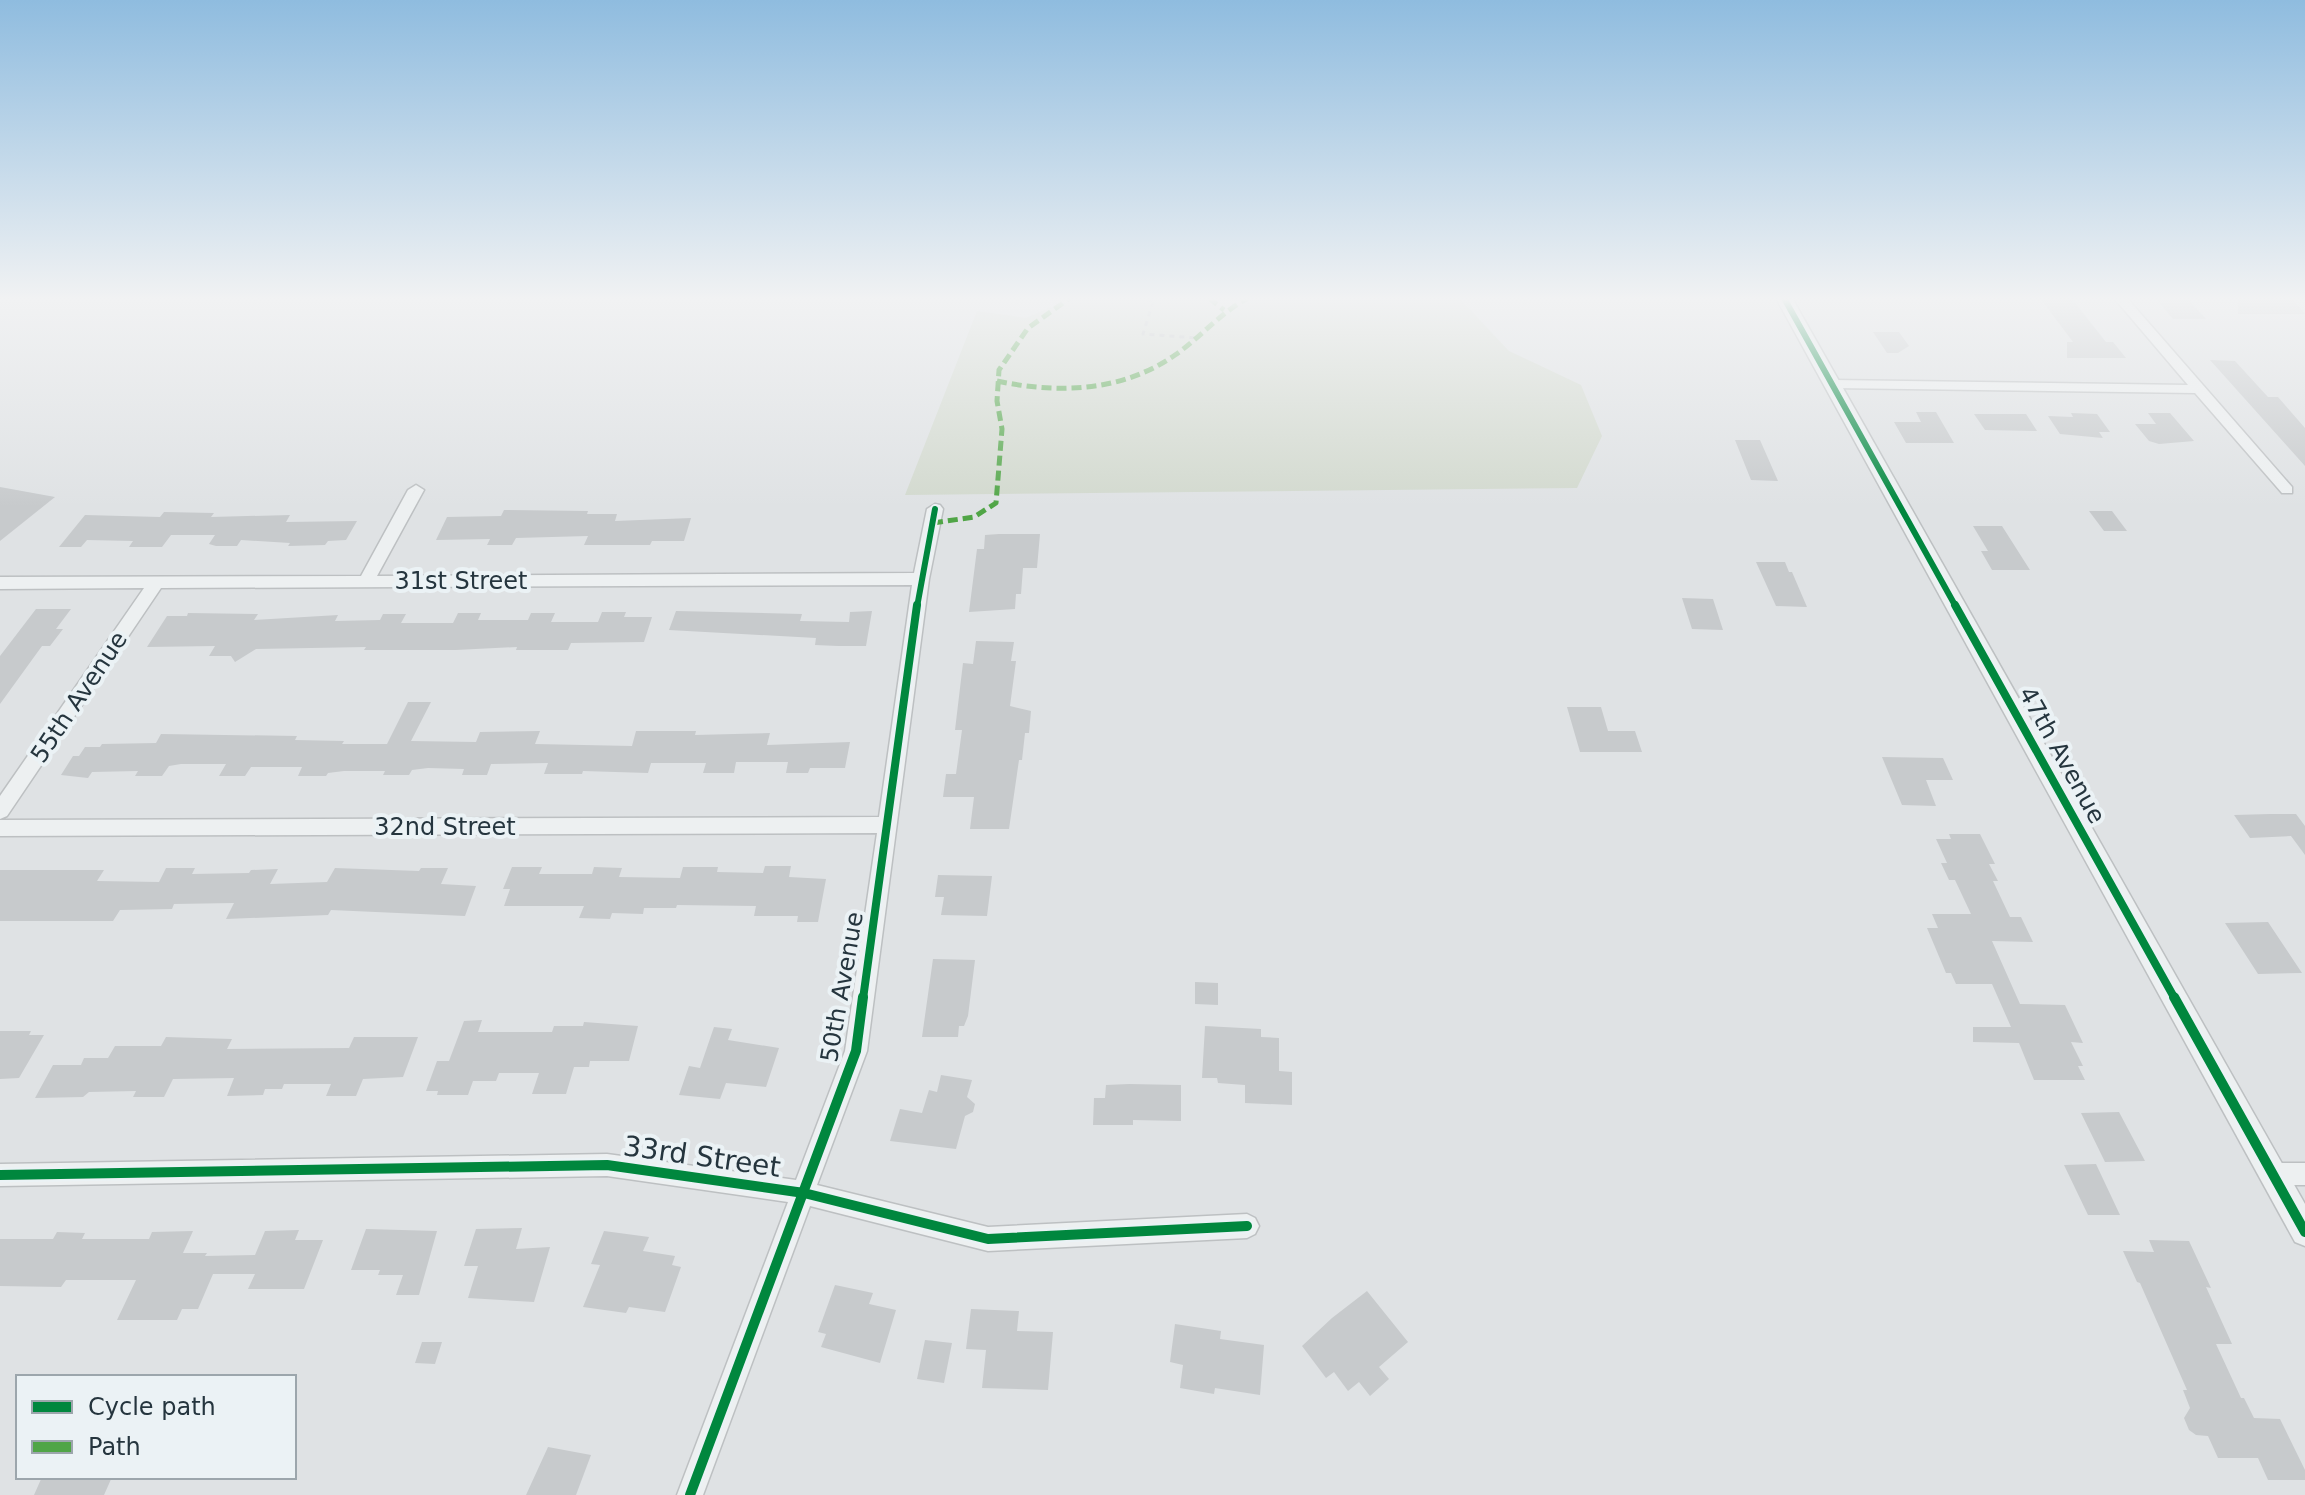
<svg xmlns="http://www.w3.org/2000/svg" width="2305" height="1495" viewBox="0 0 2305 1495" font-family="'DejaVu Sans',sans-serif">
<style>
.green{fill:#d2d9ce}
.building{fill:#c7cacc}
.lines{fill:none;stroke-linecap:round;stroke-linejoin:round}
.minor-casing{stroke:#bdc0c2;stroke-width:3}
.tertiary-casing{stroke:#bdc0c2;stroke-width:3}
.path{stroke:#bdc1c3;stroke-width:3;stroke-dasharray:5 5;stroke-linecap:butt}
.minor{fill:#edf0f1;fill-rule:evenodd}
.tertiary{fill:#edf0f1;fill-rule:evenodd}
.quiet{stroke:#50a546;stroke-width:5;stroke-dasharray:10 5;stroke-linecap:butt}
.cycleway-far2-casing{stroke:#ebf2f5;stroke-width:10}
.cycleway-far1-casing{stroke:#ebf2f5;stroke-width:13}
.cycleway-casing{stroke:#ebf2f5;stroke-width:15}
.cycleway-far2{stroke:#00873e;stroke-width:6}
.cycleway-far1{stroke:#00873e;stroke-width:8}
.cycleway{stroke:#00873e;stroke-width:10}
.labels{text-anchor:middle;stroke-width:8;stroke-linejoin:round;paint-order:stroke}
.street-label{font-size:24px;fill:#25353e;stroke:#ebf2f5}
.near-street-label{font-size:28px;fill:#25353e;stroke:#ebf2f5}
</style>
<rect width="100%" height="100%" fill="#dfe2e4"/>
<!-- green -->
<path class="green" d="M1050,298h409l50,53 72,34 21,51 -25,52 -672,7 72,-184 49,7 30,-13z"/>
<!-- building -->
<path class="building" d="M2040,298h31l35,44h7l13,16h-59v-16h6z
M2155,298h32l19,21h-33z
M2238,298h54l13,16h-67z
M1873,332h26l10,14 -11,7h-11z
M2210,360l25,1 33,36h10l27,31v38z
M1916,412h20l18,31h-48l-12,-21h27z
M2071,413l26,1 13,18h-11l4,6 -43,-4 -12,-18 25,1z
M2148,413h22l24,28 -35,3 -10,-3 -14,-17h21z
M1974,414h52l11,17 -52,-1z
M1735,440h25l18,41 -27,-1z
M0,487l55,10 -55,44z
M504,510l84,1 -1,3h30l-2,7 76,-3 -7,23h-32l-2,4h-66l4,-9 -72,2 -4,7h-25l3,-6 -54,1 11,-23 54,-1z
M2089,511h23l15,20h-23z
M164,512l50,1 -3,4 79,-2 -4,7 71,-1 -11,19 -18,1 -3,4 -37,1 2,-3 -49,-3 -4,6h-21l-7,-2 6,-9h-44l-9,12h-33l4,-6 -46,-1 -6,7h-22l26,-32 75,2z
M1973,526h29l28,44h-38l-11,-19h7z
M999,534h41l-3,34h-14l-2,26h-5l-1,15 -46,3 8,-63h7l1,-14z
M1756,562h29l4,10h3l15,35 -31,-1z
M1682,598l31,1 10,31 -31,-1z
M36,609h35l-15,20h7l-13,17h-8l-42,58v-48z
M676,611l126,3 -2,7 49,1 1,-10 22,-1 -6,35h-28l-23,-1 1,-7 -147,-8z
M602,612h24l-2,5h28l-8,25 -73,1 -3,7h-52l1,-3 -61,3h-92l2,-3 -110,2 -21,13 -4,-6h-22l6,-10 -68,1 20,-31h20l1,-3 70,1 -4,6 84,-5 -3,6 45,-1 3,-6h23l-5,9h52l5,-10h23l-3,7h50l3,-7h24l-4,9h47z
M976,641l38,1 -3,19h5l-6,45 21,5 -2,22h-4l-3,27h-3l-10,69h-39l4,-32h-31l3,-23h10l6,-44h-7l8,-67 10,1z
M408,702h23l-20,39 65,1 4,-10 60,-1 -5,13 97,2 4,-15h60l-1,4 75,-2 -3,12 83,-3 -5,26h-35l-2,5h-22l2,-11h-52l-2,11h-31l3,-10h-55l-3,10 -65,-2 -1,3h-38l4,-11 -57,1 -4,11h-25l2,-6 -36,-1 -16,2 -3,5h-26l2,-4h-41l-16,2 -2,3h-28l4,-9h-51l-6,9h-26l7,-12h-45l-12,2 -7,10h-27l3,-5 -46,1 -4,6 -27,-3 12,-19h6l6,-9h15l2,-3 54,-1 5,-9 136,2 -2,4 49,1 -2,3h45z
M1567,707h34l7,24h27l7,21h-62z
M1882,757l61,1 10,22h-27l10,26 -34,-1z
M2270,814h26l9,12v29l-14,-19 -41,2 -16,-23z
M1949,834h31l15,30h-6l9,17h-5l17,36h11l12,25 -41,-1 28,63 45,1 18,38 -12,-1 12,24h-5l7,14h-51l-15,-37 -46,-1v-15h38l-19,-43h-36l-5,-11h-5l-19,-45h11l-6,-14h39l-16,-34h-6l-8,-17h6l-11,-24h15z
M765,866h26l-2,11 37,2 -8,43h-21l1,-6h-44l2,-10 -79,-1 -1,3h-32l-1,6 -31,-1 -2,6 -31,-1 5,-12h-80l6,-17h-7l9,-22h30l-3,7h53l2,-7 28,1 -3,9 61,1 3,-11h35l-1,5 46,1z
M166,868h29l-3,6 57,-1 2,-3 27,-1 -8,15 57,-2 8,-14 84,3 2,-3h27l-7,16 35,2 -11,30 -134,-6 -3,5 -102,4 8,-16 -60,1 -2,5 -52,1 -7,11h-113v-51h104l-7,11 62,1z
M938,875l54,1 -5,40 -46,-1 3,-18h-9z
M2268,922l34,51 -44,1 -33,-51z
M933,959l42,1 -7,56 -4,10h-5l-1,11h-36z
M1195,982l23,1v22l-23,-1z
M482,1020l-4,12h74l2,-6h29l1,-4 54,4 -9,35h-39l-1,6h-15l-8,27h-34l7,-21h-40l-3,8h-23l-5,14h-31l1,-4h-12l11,-30h12l15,-40z
M1205,1026l56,3v8l18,1v33l13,1v33l-47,-2v-18l-27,-2 -1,-5h-15z
M714,1027l18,2 -4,11 51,8 -13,39 -40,-4 -6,16 -41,-4 10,-29 11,2z
M0,1031h31l-2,4h15l-25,43 -19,1z
M166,1037l66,2 -5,10 122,-1 5,-11h64l-15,40 -40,2 -7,17h-30l5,-12h-47l-2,5h-17l-2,6 -36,1 7,-18 -61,1 -9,18h-31l3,-6 -47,1 -6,5 -48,1 18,-33h28l3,-7h24l7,-12h46z
M941,1075l31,5 -5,17 8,7 -2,8 -8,4 -9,33 -66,-8 10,-32 22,4 7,-23 8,2z
M1129,1084l52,1v36l-48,-1v5h-40l1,-27h11l1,-13z
M2119,1112l26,49 -40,1 -24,-49z
M2096,1164l24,51h-32l-24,-50z
M522,1228l-6,21 34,-2 -16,55 -66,-4 10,-32h-14l12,-37z
M366,1229l71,2 -18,64h-23l7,-20h-25l2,-5h-29z
M299,1230l-4,10h28l-19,49h-56l7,-15h-42l-15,35h-16l-5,11h-60l19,-40h-70l-5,7 -61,-1v-47h53l4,-7 28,1 -3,6h67l3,-7 41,-1 -10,22h24l-2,3 50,-1 10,-24z
M604,1231l45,6 -6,14 32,5 -3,9 9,2 -16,45 -36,-5 -3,6 -43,-6 17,-42 -9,-1z
M2149,1240l40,1 22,47 -5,-1 26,57h-16l25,54h3l10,20 26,1 25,51v10h-37l-10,-22h-40l-10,-22 -12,-1 -7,-5 -5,-12 6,-10 -7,-18h4l-47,-107 -3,-1 -14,-31 31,1z
M835,1285l38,8 -4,11 27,6 -16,53 -59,-16 5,-13 -8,-2z
M1367,1291l41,51 -29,25 10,12 -19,17 -11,-14 -11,9 -14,-19 -8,6 -24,-32 30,-28z
M971,1309l48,2 -2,20 36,1 -5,58 -66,-2 4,-38 -20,-1z
M1175,1324l46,7 -1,8 44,6 -4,50 -45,-7 -1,6 -34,-6 3,-23 -13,-3z
M925,1340l27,3 -8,40 -27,-4z
M422,1342h20l-7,22 -20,-1z
M548,1447l43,8 -15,40h-50z
M42,1477h70l-8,18h-70z"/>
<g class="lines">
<defs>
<path id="minor" d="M2114,298h13l165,189v6h-10l-87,-100 -362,-5 -7,-4 7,-4 355,5z
M416,485l8,5 -47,86 537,-3 13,-64 8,-5 5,1 3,4 -14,70 -62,472 -50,134 171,42 259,-13 8,4 4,8 -4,8 -8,4 -259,13 -178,-45 -107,289h-26l111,-293 -181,-26 -607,10v-22l607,-10 189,26 49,-129 32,-218 -877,3v-16l879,-3 33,-232 -751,3 -154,228 -7,3v-23l144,-208 -144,1v-12l361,-1 47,-86z
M2272,1163h33v22h-33l-8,-3 -3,-8 3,-8z"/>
<path id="tertiary" d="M1776,298h16l513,906v42l-10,-4z"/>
</defs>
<!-- minor casing -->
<use href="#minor" class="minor-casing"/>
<!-- tertiary casing -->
<use href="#tertiary" class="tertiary-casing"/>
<!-- path -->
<path class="path" d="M1137,298l16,4 6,-4
M1153,302l-10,32 54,4"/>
<!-- minor -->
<use href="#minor" class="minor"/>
<!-- tertiary -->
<use href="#tertiary" class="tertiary"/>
<!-- quiet -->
<path class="quiet" d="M1209,298l15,12
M997,381c61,13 125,11 178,-26 26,-18 45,-42 73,-57
M933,523l41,-6 22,-14 6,-74 -5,-28 2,-31 29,-42 42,-30"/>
<defs>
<path id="cycleway-far2" d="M1784,298l172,309
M917,607l18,-98"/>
<path id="cycleway-far1" d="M1955,605l220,394
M863,999l54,-394"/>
<path id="cycleway" d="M2174,997l131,235
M0,1175l607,-10 197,28 184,46 259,-13
M690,1495l166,-444 7,-54"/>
</defs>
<!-- cycleway-far2 casing -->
<use href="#cycleway-far2" class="cycleway-far2-casing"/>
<!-- cycleway-far1 casing -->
<use href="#cycleway-far1" class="cycleway-far1-casing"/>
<!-- cycleway casing -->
<use href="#cycleway" class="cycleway-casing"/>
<!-- cycleway-far2 -->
<use href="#cycleway-far2" class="cycleway-far2"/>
<!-- cycleway-far1 -->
<use href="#cycleway-far1" class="cycleway-far1"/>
<!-- cycleway -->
<use href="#cycleway" class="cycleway"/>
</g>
<!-- sky -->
<linearGradient id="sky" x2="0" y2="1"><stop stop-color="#8fbcdf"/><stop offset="0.59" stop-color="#f1f2f3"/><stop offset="1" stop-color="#f1f2f3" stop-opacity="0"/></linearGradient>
<rect width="2305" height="507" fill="url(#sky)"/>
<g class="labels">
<!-- street labels -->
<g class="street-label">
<text x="461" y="589">31st Street</text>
<text transform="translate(79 697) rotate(-56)" y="8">55th Avenue</text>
<text transform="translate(2062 755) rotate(61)" y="8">47th Avenue</text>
<text x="445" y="835">32nd Street</text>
<text transform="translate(842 987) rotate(-80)" y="8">50th Avenue</text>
</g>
<!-- near-street labels -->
<g class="near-street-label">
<text transform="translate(702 1156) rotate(8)" y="10">33rd Street</text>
</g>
</g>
<!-- legend -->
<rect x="16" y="1375" width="280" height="104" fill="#ebf2f5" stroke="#9ca6ac" stroke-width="2"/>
<rect x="32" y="1401" width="40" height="12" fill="#00873e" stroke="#9ca6ac" stroke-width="2"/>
<text x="88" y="1415" font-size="24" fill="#25353e">Cycle path</text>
<rect x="32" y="1441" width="40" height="12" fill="#50a546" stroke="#9ca6ac" stroke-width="2"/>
<text x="88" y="1455" font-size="24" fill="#25353e">Path</text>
</svg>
